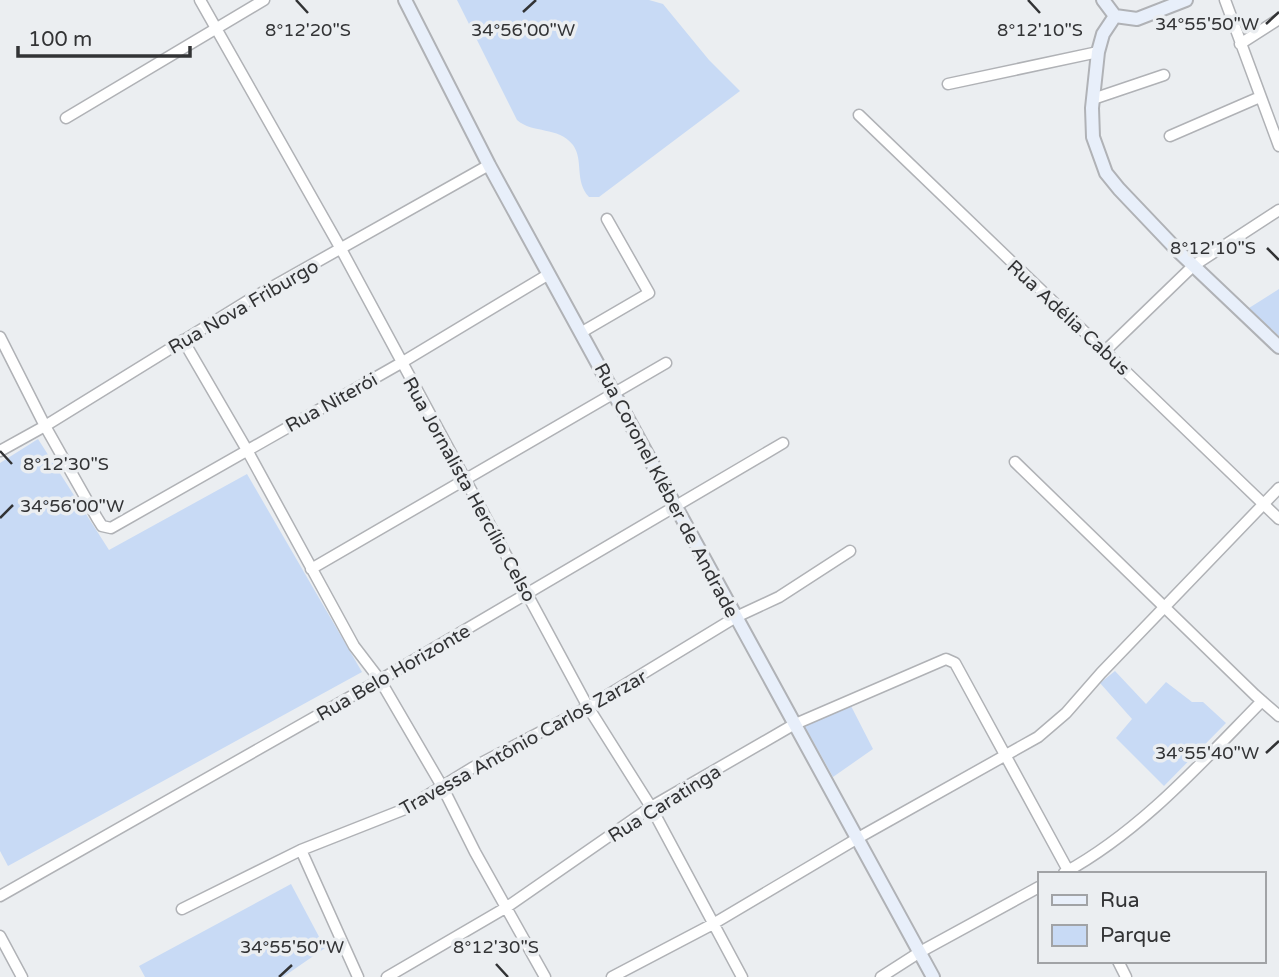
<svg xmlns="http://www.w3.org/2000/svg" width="1279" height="977" viewBox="0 0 1279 977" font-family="'Varela Round',sans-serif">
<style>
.green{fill:#c8daf5}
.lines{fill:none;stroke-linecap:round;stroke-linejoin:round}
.street-casing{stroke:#b0b2b6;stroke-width:13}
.secondary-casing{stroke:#b0b2b6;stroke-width:16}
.street{stroke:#fff;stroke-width:10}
.secondary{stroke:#e8effa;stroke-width:12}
.ticks{fill:none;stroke:#323335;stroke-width:2.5}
.labels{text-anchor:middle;stroke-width:7;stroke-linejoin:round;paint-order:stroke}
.street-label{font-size:19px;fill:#323335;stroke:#ebeef1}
.ticks-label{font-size:18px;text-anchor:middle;fill:#323335;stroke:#ebeef1;stroke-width:7;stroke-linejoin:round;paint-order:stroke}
</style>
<rect width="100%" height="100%" fill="#ebeef1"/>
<!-- green -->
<path class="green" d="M457,0h192l14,4 46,56 31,31 -141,106h-10c-15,-16 -5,-37 -16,-52 -15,-19 -40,-11 -56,-25z
M1279,289v47l-30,-28z
M38,439l71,111 138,-76 115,198 -354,194 -8,-15v-388z
M1115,671l31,33 20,-22 26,20h11l23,21 -62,63 -48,-48 16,-19 -32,-36z
M850,704l23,45 -40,28 -29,-52z
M291,884l34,64 -42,29h-138l-6,-11z"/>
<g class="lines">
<defs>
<path id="street" d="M200,0l141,249 247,458 63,100 91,170
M1225,0l54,146
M1240,44l39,-25
M948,84l150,-32
M1093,99l71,-24
M859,115l420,404
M66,118l198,-118
M1170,136l90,-39
M582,332l67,-39 -42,-74
M0,337l45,89 52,92 5,8 9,2 290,-165 148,-89
M183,340l64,110 107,196 26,34 63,108 32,64 70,125
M1105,351l88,-85 86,-56
M0,451l45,-25 204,-126 240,-135
M1015,462l240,233 24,21
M311,569l355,-206
M301,850l57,127
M1064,873c77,-42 137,-110 198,-172
M0,896l380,-216 403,-237
M182,909l119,-59 104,-41 67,-41 116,-61 148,-90 43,-20 71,-46
M0,936l22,41
M1118,961l8,16
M387,977l120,-70 144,-100 142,-82 153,-66 9,4 115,211
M612,977l101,-53 145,-86 180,-101 28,-24 35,-40 178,-185
M881,977l39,-25 119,-65"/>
<path id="secondary" d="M405,0l84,165 444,812
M1103,0l12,16
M1115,16l-12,18 -5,18 -6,56 1,29 13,36 13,16 59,62 101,96
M1115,16l22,3 49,-19"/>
</defs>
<!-- street casing -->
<use href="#street" class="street-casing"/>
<!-- secondary casing -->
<use href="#secondary" class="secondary-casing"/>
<!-- street -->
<use href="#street" class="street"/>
<!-- secondary -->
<use href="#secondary" class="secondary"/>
</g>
<!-- ticks -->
<path class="ticks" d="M296,0l12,13M1028,0l12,13M523,12l13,-12M1266,24l13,-12M1267,248l12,12M0,451l12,13M0,518l13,-13M1266,753l13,-12M496,964l12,13M279,977l13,-12"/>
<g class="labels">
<!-- street labels -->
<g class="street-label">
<text transform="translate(243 306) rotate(-30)" y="7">Rua Nova Friburgo</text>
<text transform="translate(1069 317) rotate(43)" y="7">Rua Adélia Cabus</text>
<text transform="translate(331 402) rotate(-29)" y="7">Rua Niterói</text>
<text transform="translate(470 489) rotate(61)" y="7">Rua Jornalista Hercílio Celso</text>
<text transform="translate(667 490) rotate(62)" y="7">Rua Coronel Kléber de Andrade</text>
<text transform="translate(393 672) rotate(-30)" y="7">Rua Belo Horizonte</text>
<text transform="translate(523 742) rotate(-29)" y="7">Travessa Antônio Carlos Zarzar</text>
<text transform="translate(664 803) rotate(-32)" y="7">Rua Caratinga</text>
</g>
</g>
<g class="ticks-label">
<text x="1207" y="30">34°55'50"W</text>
<text x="523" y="36">34°56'00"W</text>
<text x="308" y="36">8°12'20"S</text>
<text x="1040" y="36">8°12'10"S</text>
<text x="1213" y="254">8°12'10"S</text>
<text x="66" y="470">8°12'30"S</text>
<text x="72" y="512">34°56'00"W</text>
<text x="1207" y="759">34°55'40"W</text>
<text x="496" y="953">8°12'30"S</text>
<text x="292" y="953">34°55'50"W</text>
</g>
<!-- legend -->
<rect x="1038" y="872" width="228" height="91" fill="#ebeef1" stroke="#a1a3a6" stroke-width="2"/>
<rect x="1052" y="895" width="35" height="10" fill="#e8effa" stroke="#a1a3a6" stroke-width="2"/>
<text x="1100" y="907" font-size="21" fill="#323335">Rua</text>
<rect x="1052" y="925" width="35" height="21" fill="#c8daf5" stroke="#a1a3a6" stroke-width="2"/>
<text x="1100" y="942" font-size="21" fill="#323335">Parque</text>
<!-- scale -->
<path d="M18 46v10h172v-10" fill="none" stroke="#323335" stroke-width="3.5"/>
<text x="28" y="46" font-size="21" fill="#323335" stroke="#ebeef1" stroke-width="5" paint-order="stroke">100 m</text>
</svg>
